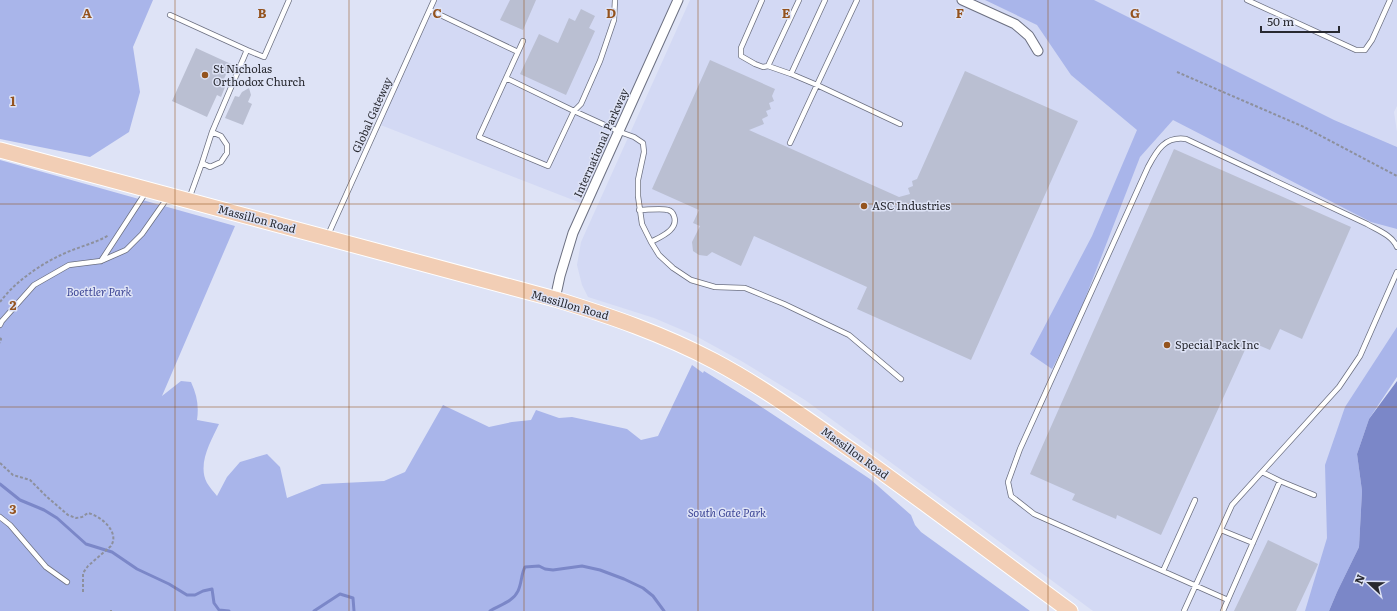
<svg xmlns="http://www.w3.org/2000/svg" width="1397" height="611" viewBox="0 0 1397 611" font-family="Literata,serif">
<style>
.built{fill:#d3d9f4}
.green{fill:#a9b5ea}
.water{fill:#7b87c8}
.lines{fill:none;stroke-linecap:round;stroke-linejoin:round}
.stream{stroke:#7b87c8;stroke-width:3}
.building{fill:#babfd2}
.service-casing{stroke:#6c7081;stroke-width:6}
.minor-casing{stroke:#6c7081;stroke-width:11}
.primary-casing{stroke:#fff;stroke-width:17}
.path{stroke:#8d909d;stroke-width:2;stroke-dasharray:3 2;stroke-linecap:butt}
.service{stroke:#fff;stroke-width:4.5}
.minor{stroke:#fff;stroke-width:9}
.primary{stroke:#f2ceb5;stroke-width:15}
.grid{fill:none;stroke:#94531e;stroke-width:1;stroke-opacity:0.55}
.poi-dot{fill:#94531e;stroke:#dee3f6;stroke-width:1.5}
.labels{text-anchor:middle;stroke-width:3;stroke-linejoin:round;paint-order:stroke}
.poi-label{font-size:11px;fill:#282930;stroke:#dee3f6;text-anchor:start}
.street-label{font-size:11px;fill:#282930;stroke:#dee3f6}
.park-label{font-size:11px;font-style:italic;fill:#3f4897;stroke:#dee3f6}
.grid-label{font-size:13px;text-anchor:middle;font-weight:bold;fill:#94531e;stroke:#dee3f6;stroke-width:3;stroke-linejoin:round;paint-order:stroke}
</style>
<rect width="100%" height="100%" fill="#dee3f6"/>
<!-- built -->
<path class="built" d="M434,0h244l-92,205 -208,-81z
M690,0h707v106l-3,6 3,20v237l-51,61 -31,181h-222l-108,-80 -180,-131 -62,-38 -49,-27 -40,-17 -66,-21 -6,-12 -5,-20 4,-23z"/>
<!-- green -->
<path class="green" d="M0,0h153l-20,47 7,45 -11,40 -39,25 -90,-18z
M985,0h109l240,120 63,27v82l-26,-7 -198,-102 -33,37 -64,165 -24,47 -22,-15 62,-118 45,-106 -66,-55 -34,-50z
M0,160l235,66 -73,170 19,-15 10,1c6,13 8,24 6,38l22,4c-8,17 -22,40 -12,59 3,5 7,9 10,13l10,-19 13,-15 27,-8 13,13 7,31 35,-14 62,-3 21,-9 38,-67 46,22 23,-5 19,-2 5,-10 23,8 13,-1 55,12 14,11 17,-4 34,-71 11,8 1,-2 50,31 116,77 41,36 4,10 6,7 109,79h-1030z
M1397,327v50l-28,42 -12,35 5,37 -3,56 -22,45 -8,19h-24l22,-73 -2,-73 20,-58z"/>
<!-- water -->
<path class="water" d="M1397,381v230h-68l8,-19 22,-45 3,-56 -5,-37 12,-35z"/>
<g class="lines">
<!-- stream -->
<path class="stream" d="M0,484l20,16 24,10 13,8 29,26 26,8 25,17 32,15 18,11h8l8,-4 9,-2 2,14 5,7 10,1
M314,611l26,-17 13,4 1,13
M490,611c9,-6 23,-9 28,-20 4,-8 3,-17 7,-24l14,-1 6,3 8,1 29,-4 18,4 24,9 19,9 10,8 11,15"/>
</g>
<!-- building -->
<path class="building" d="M510,0h26l-13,30 -23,-10z
M581,9l14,7 -6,12 6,3 -29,64 -46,-21 19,-40 19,9 11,-25 6,3z
M196,48l35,16 -10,21 4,2 -4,10 -4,-2 -10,22 -35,-16z
M710,60l65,29 -3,7 2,5 -5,2 2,6 -5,2 2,5 -6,3 2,5 -15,6 150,67 11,-3 -2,-6 5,-2 -1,-5 5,-2 48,-108 113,50 -107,239 -114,-51 10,-22 -113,-51 -13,30 -29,-14 -5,4 -8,-1 -6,-4 -1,-9 8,-16 -7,-3 6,-13 -47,-21z
M249,88l2,7 -3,7 4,2 -9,21 -18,-7 10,-22 4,1 3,-5z
M1174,149l177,78 -49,112 -22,-10 -10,21 -21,-9 -88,194 -44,-20 -1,4 -44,-19 3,-6 -45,-20z
M1268,540l50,24 -22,47h-62z"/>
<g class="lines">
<defs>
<path id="service" d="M762,0l-21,48v8l14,8 8,3 5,-1 23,8 34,-74
M1247,0l109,50h9l7,-10 18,-40
M430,10l88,42
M170,15l77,35
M523,41l-44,96 69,29 26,-55 46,21 14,5 9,6 1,9 -6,28v16l4,28 9,18 8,13 14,13 18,12 24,7 30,1 39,16 65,31 52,44
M768,66l31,-66
M791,74l26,11 40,-85
M506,78l68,33 7,-7 19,-43 14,-41 1,-20
M790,143l27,-58 83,39
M202,163l10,-31
M189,199l13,-36 8,4 11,-5 6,-9v-8l-6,-9 -9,-4 35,-82 17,7 25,-57
M639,210c8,0 23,-2 29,0 4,1 5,3 6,6 5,14 -14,21 -23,26
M328,235l106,-235
M101,261l45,-69
M0,325l2,-4 32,-36 35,-20 32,-4 25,-11 16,-16 26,-37
M1262,472l18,9
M0,517l10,8 36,42 21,15
M1221,530l32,13
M1163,571l32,-71
M1228,600l-194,-86 -23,-18 -3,-14 12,-33 128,-282c9,-17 17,-31 38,-28l181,85c10,6 25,11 30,23
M1184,611l48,-106 107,-118 21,-31 37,-84
M1223,611l57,-130 34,14"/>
<path id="minor" d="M962,0l53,24 14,12 9,15
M555,299l5,-23 13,-43 105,-233"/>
<path id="primary" d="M0,150l555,149c55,17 108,35 159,62 49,26 94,59 140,91 73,52 144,106 216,159"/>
</defs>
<!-- service casing -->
<use href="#service" class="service-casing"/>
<!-- minor casing -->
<use href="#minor" class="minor-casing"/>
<!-- primary casing -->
<use href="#primary" class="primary-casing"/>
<!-- path -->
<path class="path" d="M1177,72l127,55 93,49
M0,302c14,-19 39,-37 61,-47 16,-8 33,-11 48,-20
M0,338l1,1 -1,4
M0,463l13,12 17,5 17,17 21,18 8,3 6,-1 6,-4c13,3 32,19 23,33l-23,20 -5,7v19
M111,611v-1"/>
<!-- service -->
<use href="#service" class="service"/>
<!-- minor -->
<use href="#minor" class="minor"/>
<!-- primary -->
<use href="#primary" class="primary"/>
</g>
<!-- grid -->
<path class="grid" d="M175,0v611M349,0v611M524,0v611M698,0v611M873,0v611M1048,0v611M1222,0v611M0,204h1397M0,407h1397"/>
<!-- markers -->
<g class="poi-dot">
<circle cx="205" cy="75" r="4"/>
<circle cx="864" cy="206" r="4"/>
<circle cx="1167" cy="345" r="4"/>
</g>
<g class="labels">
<!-- poi labels -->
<g class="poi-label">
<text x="213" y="73">St Nicholas<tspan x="213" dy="13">Orthodox Church</tspan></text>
<text x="872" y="210">ASC Industries</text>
<text x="1175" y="349">Special Pack Inc</text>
</g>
<!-- street labels -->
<g class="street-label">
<text transform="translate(372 115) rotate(-66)" y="4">Global Gateway</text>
<text transform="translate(601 143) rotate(-66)" y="4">International Parkway</text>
<text transform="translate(257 219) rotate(15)" y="4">Massillon Road</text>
<text transform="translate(570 305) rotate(16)" y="4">Massillon Road</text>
<text transform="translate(855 453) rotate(36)" y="4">Massillon Road</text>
</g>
<!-- park labels -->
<g class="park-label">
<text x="99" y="296">Boettler Park</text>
<text x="727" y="517">South Gate Park</text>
</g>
</g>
<g class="grid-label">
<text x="87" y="18">A</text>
<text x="262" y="18">B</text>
<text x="437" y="18">C</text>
<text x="611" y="18">D</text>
<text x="786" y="18">E</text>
<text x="960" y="18">F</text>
<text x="1135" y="18">G</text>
<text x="13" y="106">1</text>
<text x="13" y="310">2</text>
<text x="13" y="514">3</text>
</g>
<!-- north arrow -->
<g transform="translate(1369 583) rotate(292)" stroke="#dee3f6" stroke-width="3" paint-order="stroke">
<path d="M0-3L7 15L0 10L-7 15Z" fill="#282930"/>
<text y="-6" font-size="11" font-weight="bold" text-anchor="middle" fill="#282930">N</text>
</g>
<!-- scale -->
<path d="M1261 26v6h78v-6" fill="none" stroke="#282930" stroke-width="2"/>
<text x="1267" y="26" font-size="12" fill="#282930" stroke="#dee3f6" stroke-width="3" paint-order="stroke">50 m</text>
</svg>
